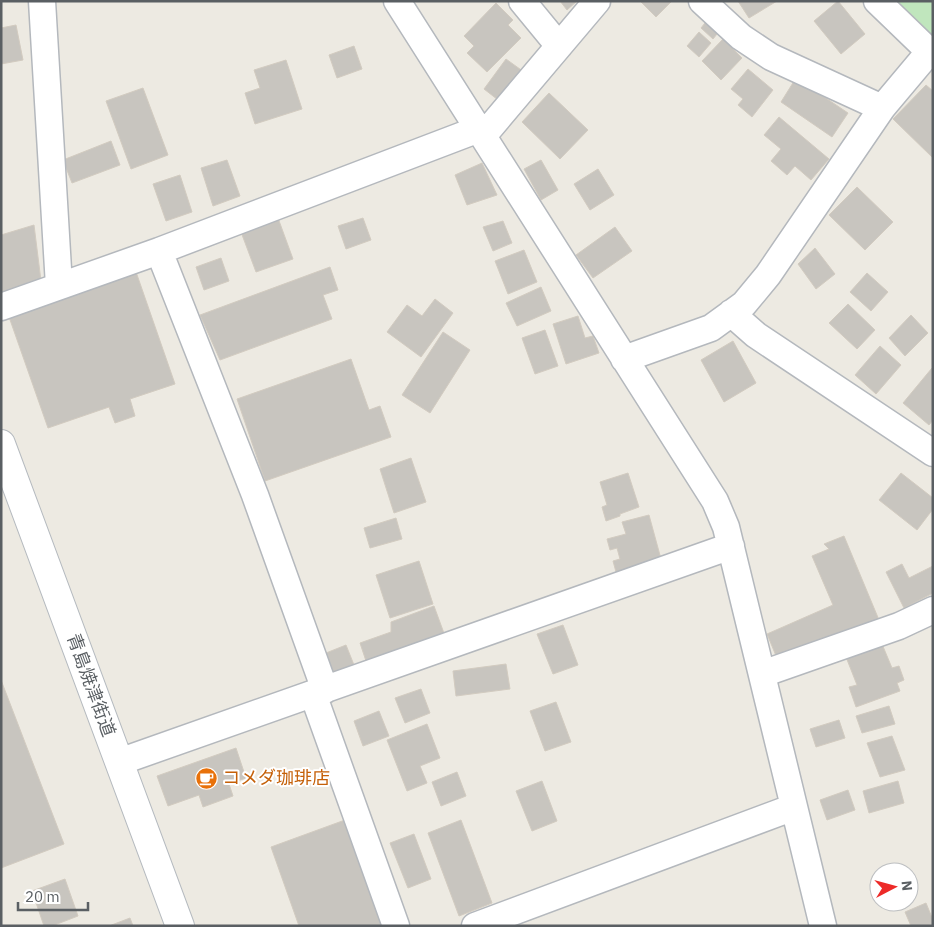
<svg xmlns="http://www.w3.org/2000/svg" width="934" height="927" viewBox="0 0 934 927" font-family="'IBM Plex Sans','Noto Sans JP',sans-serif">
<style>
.green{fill:#c0e6bd}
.building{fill:#c8c5bf;stroke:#d2cbc0}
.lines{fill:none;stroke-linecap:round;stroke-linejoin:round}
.street-casing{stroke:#b4b8bd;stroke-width:29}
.secondary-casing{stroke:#b5babf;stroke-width:30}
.street{stroke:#fff;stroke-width:26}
.secondary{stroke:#fff;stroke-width:28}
.labels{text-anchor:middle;stroke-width:4;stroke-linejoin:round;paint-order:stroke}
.street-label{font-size:18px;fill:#5a5f63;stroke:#fff}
.food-label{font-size:18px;fill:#c56008;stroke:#fff;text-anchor:start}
</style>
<rect width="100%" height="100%" fill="#edeae2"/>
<!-- green -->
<path class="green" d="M886,1h47v43z"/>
<!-- building -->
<path class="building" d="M560,1h17l-10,9z
M640,1h32l-16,16z
M738,1h39l-28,17z
M838,1l27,33 -24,20 -27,-33z
M496,3l17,17 -5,5 13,13 -34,34 -20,-19 7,-7 -10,-10z
M709,18l12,11 -8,10 -12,-11z
M16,25l7,35 -22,4v-36z
M699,32l12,11 -12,14 -12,-11z
M723,39l19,19 -21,22 -19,-19z
M354,46l8,23 -25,9 -8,-23z
M506,59l18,13 -22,31 -18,-14z
M286,60l16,49 -47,15 -10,-31 15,-5 -6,-18z
M748,69l25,21 -21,27 -14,-12 5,-6 -12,-10z
M796,78l52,35 -16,24 -51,-35z
M926,85l7,6v67l-40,-39z
M143,88l25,67 -37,14 -25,-68z
M549,93l39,37 -28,29 -38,-37z
M779,117l50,42 -18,21 -16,-14 -8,9 -16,-14 10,-12 -17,-14z
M111,141l9,24 -48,18 -9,-23z
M227,160l13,36 -27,10 -12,-38z
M541,160l17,30 -17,10 -17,-31z
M482,163l15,32 -30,10 -12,-30z
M598,169l16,26 -24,15 -16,-26z
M180,175l12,37 -26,9 -13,-37z
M857,187l36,35 -28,28 -36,-35z
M278,218l15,41 -37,13 -15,-40z
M363,218l8,22 -25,9 -8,-23z
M503,221l9,22 -19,8 -10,-24z
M34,225l7,56 -40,13v-59z
M615,227l17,24 -39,27 -17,-23z
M815,248l20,26 -19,15 -18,-25z
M524,250l13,32 -29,12 -13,-33z
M221,258l8,23 -25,9 -8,-23z
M330,267l8,23 -15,5 9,24 -112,41 -20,-45z
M135,269l40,115 -45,15 5,17 -20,7 -6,-16 -61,21 -40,-114z
M867,273l21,19 -17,19 -21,-19z
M541,287l10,24 -34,15 -11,-23z
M435,299l18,14 -32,44 -34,-25 20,-27 15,11z
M848,304l27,26 -18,19 -28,-26z
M911,315l17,18 -23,23 -16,-18z
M578,316l7,22 8,-2 6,17 -33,11 -13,-40z
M545,330l13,36 -23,8 -13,-36z
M443,332l27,18 -40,63 -28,-18z
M733,341l23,42 -32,19 -23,-42z
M880,346l21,19 -25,29 -21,-19z
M351,359l18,51 11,-4 11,31 -126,44 -28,-82z
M932,368l1,52 -4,5 -26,-22z
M411,458l15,44 -32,11 -14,-44z
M628,473l11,34 -19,7v2l-14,5 -4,-14 5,-2 -7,-23z
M901,473l32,25v11l-16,21 -38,-30z
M649,515l12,44 -45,13 -3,-11 7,-2 -3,-11 -7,2 -3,-11 19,-5 -4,-12z
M396,518l6,21 -32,9 -6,-20z
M844,536l35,84 -100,43 -12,-29 66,-29 -21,-49 17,-7 -5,-5z
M419,561l14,43 -43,14 -14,-43z
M902,564l7,14 24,-12v27l-29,15 -18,-36z
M434,606l11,30 -78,28 -7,-21 31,-11v-10z
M563,625l15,40 -25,9 -16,-40z
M882,644l10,24 7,-2 5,14 -7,3 3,8 -44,16 -7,-20 8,-2 -11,-28z
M346,645l10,25 -26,10 -9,-25z
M506,664l4,25 -54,7 -3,-25z
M1,680l63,164 -63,24z
M421,689l9,24 -25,10 -10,-25z
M556,702l15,40 -26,9 -15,-40z
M889,706l6,18 -33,9 -6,-17z
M379,711l10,25 -26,10 -9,-25z
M839,720l6,18 -29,9 -6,-18z
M427,724l13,34 -20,8 7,17 -20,8 -20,-51z
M892,736l13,34 -25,7 -13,-34z
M236,748l10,30 -17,6 4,12 -30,11 -4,-12 -31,11 -11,-30z
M457,772l9,24 -25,10 -9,-24z
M542,781l15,40 -25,10 -16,-40z
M898,781l6,22 -35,10 -6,-22z
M848,790l7,20 -28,10 -7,-20z
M345,820l38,106h-84l-28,-79z
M461,820l31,83 -33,13 -31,-83z
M414,834l17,45 -23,9 -18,-45z
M65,879l13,37 -26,10h-8l-12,-35z
M926,903l7,17v5l-22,1 -6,-14z
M130,918l3,8h-24z"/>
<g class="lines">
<defs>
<path id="street" d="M42,1l17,285
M397,1l318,500 11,26 97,399
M522,1l37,45
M702,1l39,36 30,20 111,51
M877,1l56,54
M483,136l114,-135
M159,251l96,244 70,195
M1,307l158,-56 320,-122
M731,313l25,22 177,118
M624,359l87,-31 33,-24 24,-29 114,-167 47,-56
M762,674l137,-48 34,-16
M313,694l83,232
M119,762l612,-216
M475,926l319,-119"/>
<path id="secondary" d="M1,444l179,482"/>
</defs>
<!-- street casing -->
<use href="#street" class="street-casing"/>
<!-- secondary casing -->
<use href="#secondary" class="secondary-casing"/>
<!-- street -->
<use href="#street" class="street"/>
<!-- secondary -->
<use href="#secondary" class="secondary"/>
</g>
<!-- icons -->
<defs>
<symbol id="cafe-disc" viewBox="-11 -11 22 22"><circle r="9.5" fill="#e8710a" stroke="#fff"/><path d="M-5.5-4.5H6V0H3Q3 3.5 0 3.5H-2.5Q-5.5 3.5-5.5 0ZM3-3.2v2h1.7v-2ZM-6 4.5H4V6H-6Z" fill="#fff"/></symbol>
</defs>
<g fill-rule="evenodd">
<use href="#cafe-disc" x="194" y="766" width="25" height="25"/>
</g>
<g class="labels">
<!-- street labels -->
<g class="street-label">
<text transform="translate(91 685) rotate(70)" y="6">青島焼津街道</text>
</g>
<!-- food labels -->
<g class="food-label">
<text x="222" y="784">コメダ珈琲店</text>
</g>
</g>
<!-- border -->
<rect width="934" height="927" fill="none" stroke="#5a5f63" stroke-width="5"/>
<!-- north arrow -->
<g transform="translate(894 887) rotate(84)"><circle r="24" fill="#ffffff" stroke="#bdbfc1"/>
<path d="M0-4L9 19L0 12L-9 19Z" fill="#ed2a28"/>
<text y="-8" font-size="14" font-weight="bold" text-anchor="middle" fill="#5a5f63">N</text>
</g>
<!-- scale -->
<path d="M18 902v8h70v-8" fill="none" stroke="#5a5f63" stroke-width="2.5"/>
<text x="25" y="902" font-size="15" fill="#5a5f63" stroke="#ffffff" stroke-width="4" paint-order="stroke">20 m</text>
</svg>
